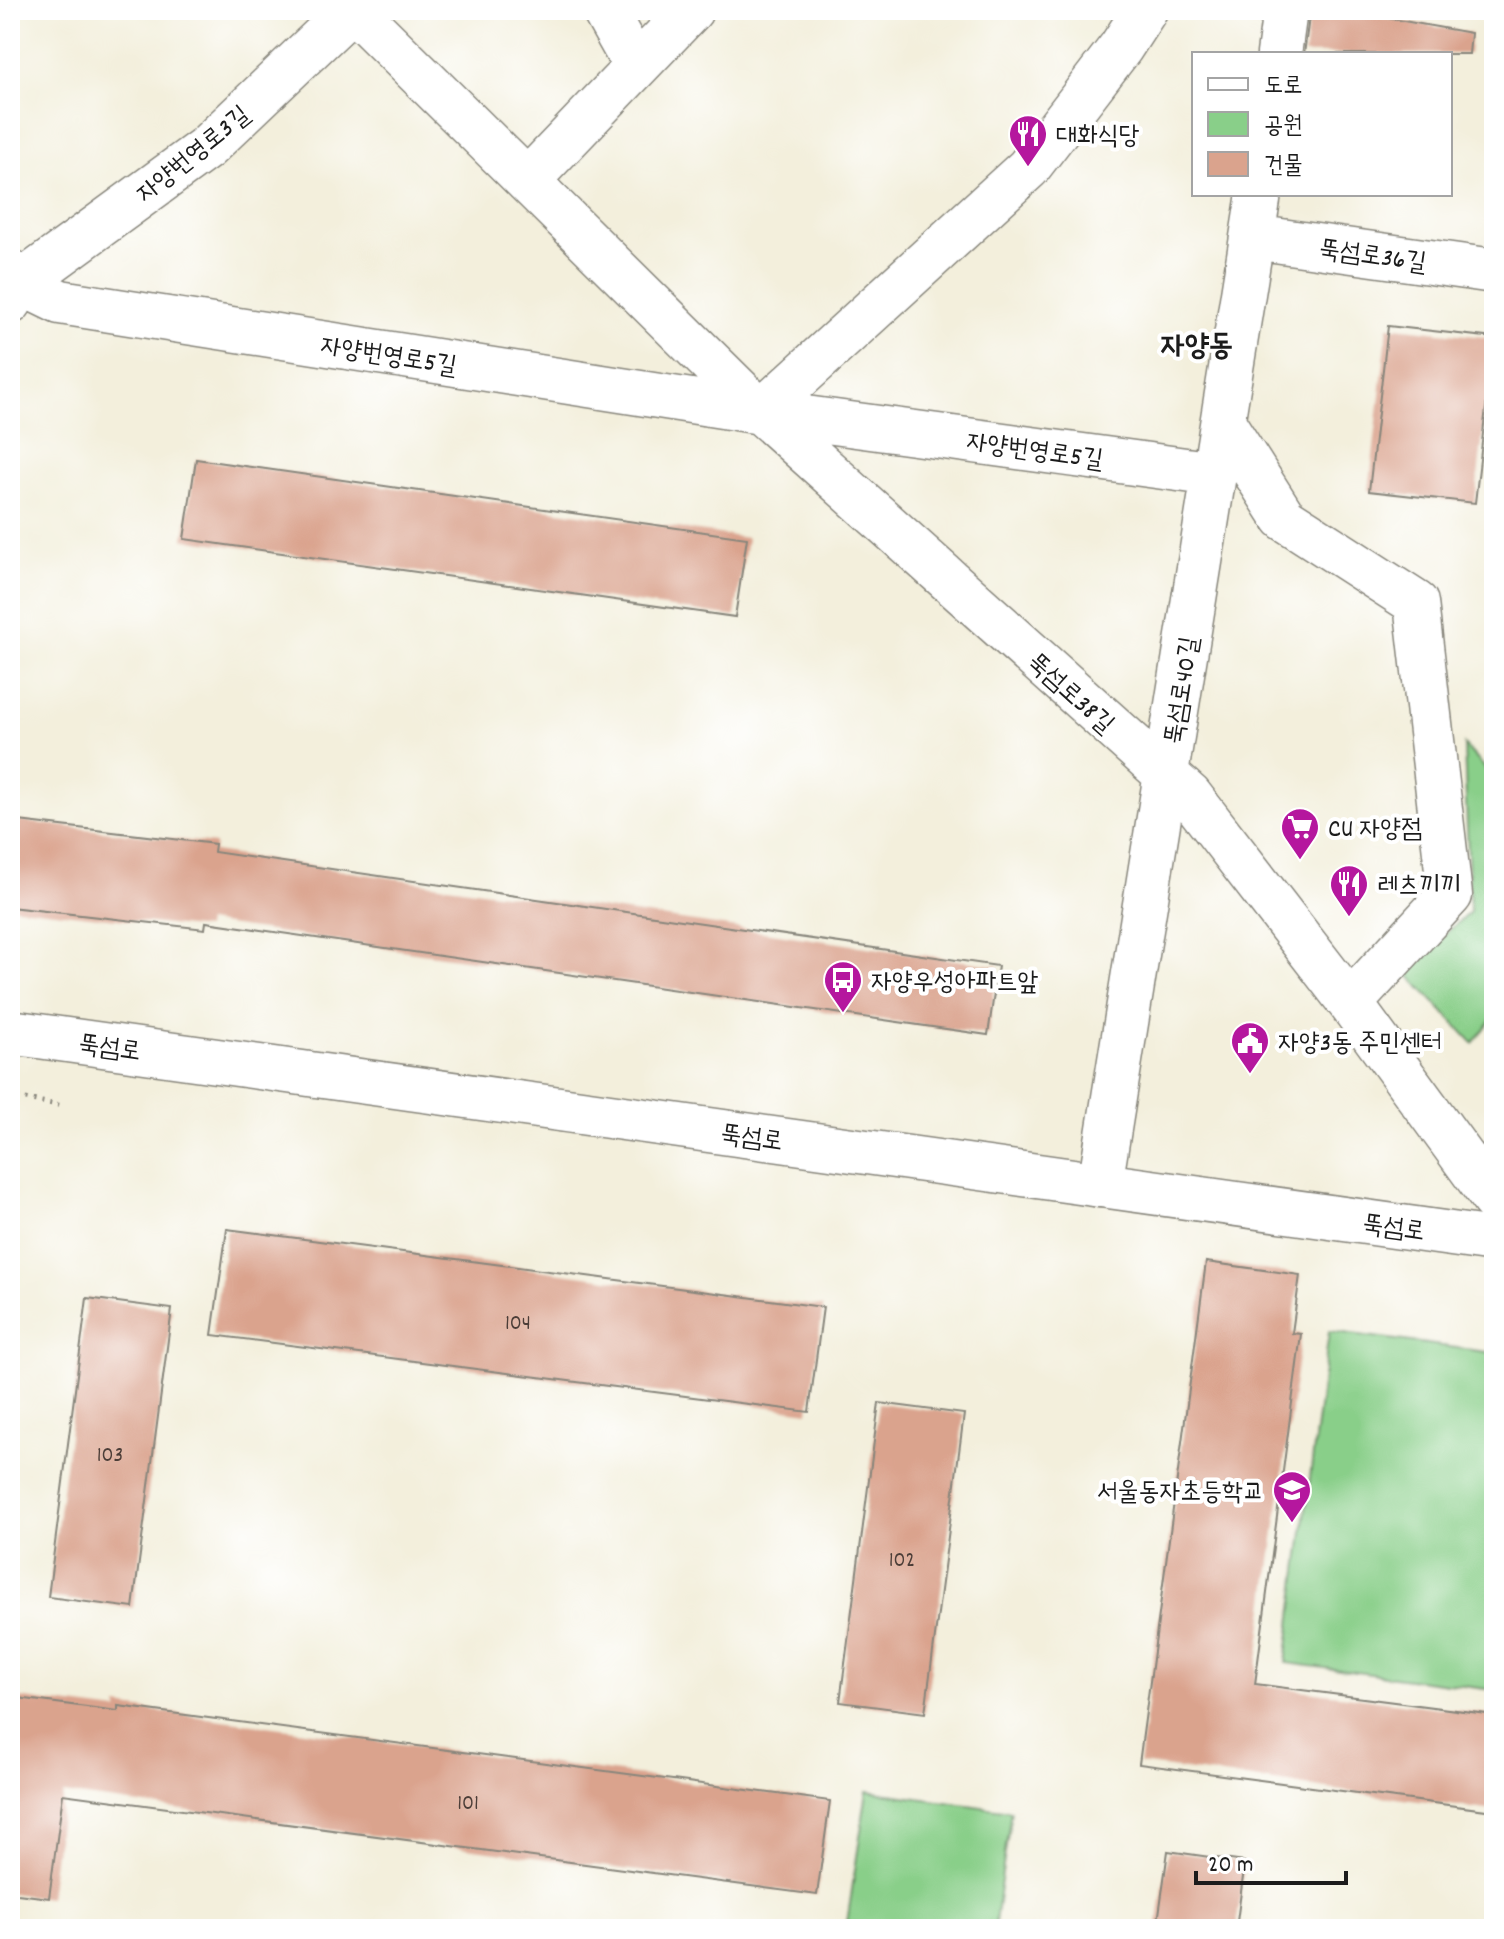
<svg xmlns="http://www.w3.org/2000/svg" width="1504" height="1939" viewBox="0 0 1504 1939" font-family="Dekko,'Poor Story',sans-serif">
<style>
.green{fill:#89cf89;stroke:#527652;stroke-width:2}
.building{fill:#daa38d}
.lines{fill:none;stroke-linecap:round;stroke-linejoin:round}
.minor-casing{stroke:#88867c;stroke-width:47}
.major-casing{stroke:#88867c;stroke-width:47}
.path{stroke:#88867c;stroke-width:5;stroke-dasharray:2 6;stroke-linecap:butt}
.minor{stroke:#fff;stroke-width:44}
.major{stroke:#fff;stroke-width:44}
.labels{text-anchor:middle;stroke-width:8;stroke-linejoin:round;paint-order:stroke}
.number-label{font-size:22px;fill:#4c3e38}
.poi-label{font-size:26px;fill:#1c1c1c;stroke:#fff;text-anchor:start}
.street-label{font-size:26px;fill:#1c1c1c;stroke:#fff}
.quarter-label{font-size:30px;font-weight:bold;fill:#1c1c1c;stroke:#fff}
</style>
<rect width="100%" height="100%" fill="#fff"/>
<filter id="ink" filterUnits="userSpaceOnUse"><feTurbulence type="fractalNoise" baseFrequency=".0125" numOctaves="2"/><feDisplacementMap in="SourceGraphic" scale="16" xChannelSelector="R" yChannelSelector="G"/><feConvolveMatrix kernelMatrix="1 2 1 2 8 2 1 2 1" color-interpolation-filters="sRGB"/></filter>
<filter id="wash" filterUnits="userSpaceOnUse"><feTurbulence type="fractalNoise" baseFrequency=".006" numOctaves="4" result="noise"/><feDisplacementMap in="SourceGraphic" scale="32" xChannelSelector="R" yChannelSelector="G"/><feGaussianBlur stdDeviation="1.8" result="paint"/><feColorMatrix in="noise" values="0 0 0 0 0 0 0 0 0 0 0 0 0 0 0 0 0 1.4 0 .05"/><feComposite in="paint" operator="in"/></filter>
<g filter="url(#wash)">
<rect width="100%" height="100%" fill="#f3efdc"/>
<!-- green -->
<path class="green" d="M1464,745l30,33v239l-21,26 -69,-73 66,-58z
M1329,1331l165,22v337l-208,-27z
M867,1791l144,20 -17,118h-148z"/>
<g id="blocks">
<!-- building -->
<path class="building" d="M1310,10h32l129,23 -2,21h-165z
M1388,326l106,12 -19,165 -106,-12z
M196,459l551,79 -12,79 -551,-78z
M10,820l205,24 -1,8 784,114 -10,69 -782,-113 -1,7 -195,-22z
M227,1229l596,78 -14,105 -597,-77z
M1206,1262l94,13 -8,58 9,1 -46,350 239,31v96l-355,-47z
M87,1298l85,11 -39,299 -85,-11z
M879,1403l85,11 -39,299 -85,-11z
M10,1697l108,14v-5l712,95 -13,94 -754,-101 -14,104 -39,-5z
M1168,1851l77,11 -9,67h-79z"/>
</g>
</g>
<g filter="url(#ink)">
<use href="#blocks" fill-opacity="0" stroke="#88867c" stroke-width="2"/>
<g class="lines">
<defs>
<path id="minor" d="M354,10l407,402 429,384 160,207 144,197
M604,10l32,57
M1279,54l6,-44
M527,181l164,-171
M1253,237l241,34
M10,271l11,12 39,19 701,110 454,62
M10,302l11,-19 185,-135 145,-138
M761,412l267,-244 93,-121 24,-37
M1223,422l61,96 132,85 34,292 -100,108
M1100,1185l159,-991"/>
<path id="major" d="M10,1032l1484,208"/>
</defs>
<!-- minor casing -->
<use href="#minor" class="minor-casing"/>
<!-- major casing -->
<use href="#major" class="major-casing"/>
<!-- path -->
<path class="path" d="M10,1096l53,10"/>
<!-- minor -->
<use href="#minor" class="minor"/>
<!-- major -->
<use href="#major" class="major"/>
</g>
</g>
<!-- icons -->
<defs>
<symbol id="restaurant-pin" viewBox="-11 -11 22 30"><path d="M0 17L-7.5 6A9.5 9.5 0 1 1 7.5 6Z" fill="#b5179e" stroke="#fff"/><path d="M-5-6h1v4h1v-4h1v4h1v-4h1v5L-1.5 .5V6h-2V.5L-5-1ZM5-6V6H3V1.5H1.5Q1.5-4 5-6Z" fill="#fff"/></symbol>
<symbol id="supermarket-pin" viewBox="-11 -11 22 30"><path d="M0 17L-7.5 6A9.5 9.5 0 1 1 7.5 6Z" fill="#b5179e" stroke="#fff"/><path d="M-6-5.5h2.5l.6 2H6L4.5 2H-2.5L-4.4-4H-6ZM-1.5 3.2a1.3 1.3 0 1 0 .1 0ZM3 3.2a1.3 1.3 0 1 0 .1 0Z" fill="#fff"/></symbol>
<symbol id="bus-pin" viewBox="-11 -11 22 30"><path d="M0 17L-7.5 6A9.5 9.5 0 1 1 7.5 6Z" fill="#b5179e" stroke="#fff"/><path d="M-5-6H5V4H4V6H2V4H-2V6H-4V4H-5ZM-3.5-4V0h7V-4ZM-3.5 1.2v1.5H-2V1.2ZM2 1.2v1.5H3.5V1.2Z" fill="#fff"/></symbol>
<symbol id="civic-pin" viewBox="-11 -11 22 30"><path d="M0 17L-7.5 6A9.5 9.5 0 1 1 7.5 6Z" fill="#b5179e" stroke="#fff"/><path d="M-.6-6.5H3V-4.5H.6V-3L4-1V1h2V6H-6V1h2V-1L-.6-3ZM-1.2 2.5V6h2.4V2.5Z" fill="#fff"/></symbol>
<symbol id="school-pin" viewBox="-11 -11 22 30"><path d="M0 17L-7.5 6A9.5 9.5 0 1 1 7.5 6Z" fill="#b5179e" stroke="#fff"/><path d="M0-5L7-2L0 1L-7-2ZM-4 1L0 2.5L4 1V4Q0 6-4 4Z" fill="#fff"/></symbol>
</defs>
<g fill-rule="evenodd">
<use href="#restaurant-pin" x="1006" y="112" width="44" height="60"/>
<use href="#supermarket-pin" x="1278" y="805" width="44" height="60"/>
<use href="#restaurant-pin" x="1327" y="862" width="44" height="60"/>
<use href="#bus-pin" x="821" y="958" width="44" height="60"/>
<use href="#civic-pin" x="1228" y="1019" width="44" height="60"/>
<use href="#school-pin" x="1270" y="1468" width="44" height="60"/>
</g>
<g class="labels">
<!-- number labels -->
<g class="number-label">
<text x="518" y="1329">104</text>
<text x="110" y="1461">103</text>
<text x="902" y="1566">102</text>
<text x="468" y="1809">101</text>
</g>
<!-- poi labels -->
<g class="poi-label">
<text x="1056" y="143">대화식당</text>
<text x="1328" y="836">CU 자양점</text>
<text x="1377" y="893">레츠끼끼</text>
<text x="871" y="989">자양우성아파트앞</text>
<text x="1278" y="1050">자양3동 주민센터</text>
<text x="1264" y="1499" text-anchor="end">서울동자초등학교</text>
</g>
<!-- street labels -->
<g class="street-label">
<text transform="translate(192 153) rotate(-39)" y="9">자양번영로3길</text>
<text transform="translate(1373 254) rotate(8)" y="9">뚝섬로36길</text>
<text transform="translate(389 354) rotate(9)" y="9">자양번영로5길</text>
<text transform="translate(1035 449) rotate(8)" y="9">자양번영로5길</text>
<text transform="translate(1180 690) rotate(-81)" y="9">뚝섬로40길</text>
<text transform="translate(1072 692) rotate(42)" y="9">뚝섬로38길</text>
<text transform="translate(110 1046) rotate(8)" y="9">뚝섬로</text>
<text transform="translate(752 1136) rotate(8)" y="9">뚝섬로</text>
<text transform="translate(1394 1226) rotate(8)" y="9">뚝섬로</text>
</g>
<!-- quarter labels -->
<g class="quarter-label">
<text x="1197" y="354">자양동</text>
</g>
</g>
<!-- margin -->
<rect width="1504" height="1939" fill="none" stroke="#fff" stroke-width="40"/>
<!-- legend -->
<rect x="1192" y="52" width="260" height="144" fill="#ffffff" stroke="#a4a4a4" stroke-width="2"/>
<rect x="1208" y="78" width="40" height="12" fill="#ffffff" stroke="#a4a4a4" stroke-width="2"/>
<text x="1264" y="92" font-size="24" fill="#1c1c1c">도로</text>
<rect x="1208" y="112" width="40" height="24" fill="#89cf89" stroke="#a4a4a4" stroke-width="2"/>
<text x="1264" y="132" font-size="24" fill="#1c1c1c">공원</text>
<rect x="1208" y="152" width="40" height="24" fill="#daa38d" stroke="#a4a4a4" stroke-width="2"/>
<text x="1264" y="172" font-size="24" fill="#1c1c1c">건물</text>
<!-- scale -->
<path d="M1196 1871v12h150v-12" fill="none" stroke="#1c1c1c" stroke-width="4"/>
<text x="1208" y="1871" font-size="24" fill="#1c1c1c" stroke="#ffffff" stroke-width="6" paint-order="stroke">20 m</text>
</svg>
